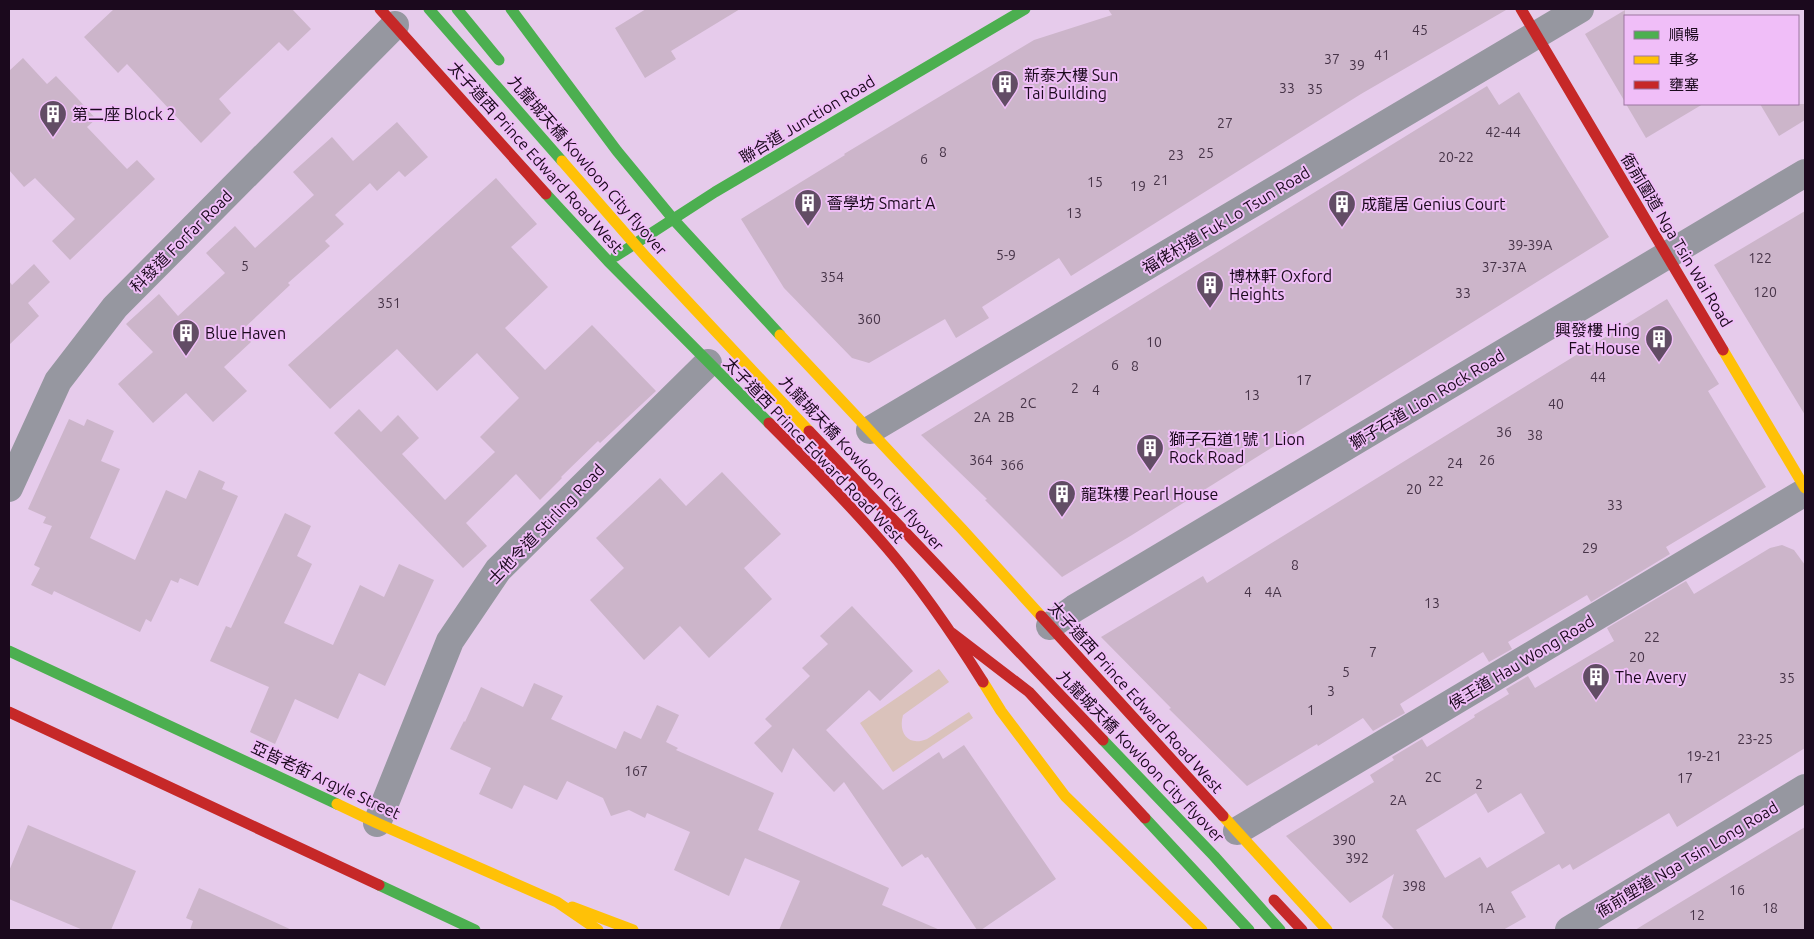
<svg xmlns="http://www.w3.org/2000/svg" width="1814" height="939" viewBox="0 0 1814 939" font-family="Ubuntu,'Noto Sans TC',sans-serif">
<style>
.green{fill:#dac2bb}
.building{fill:#ccb5ca;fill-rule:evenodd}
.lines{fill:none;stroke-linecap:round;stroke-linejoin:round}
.street{stroke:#9697a0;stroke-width:28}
.fast{stroke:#4caf50;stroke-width:11}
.slow{stroke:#ffc107;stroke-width:11}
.jam{stroke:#c62828;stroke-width:11}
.fast-bridge{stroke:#4caf50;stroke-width:11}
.slow-bridge{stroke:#ffc107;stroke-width:11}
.jam-bridge{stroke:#c62828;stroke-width:11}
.labels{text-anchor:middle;stroke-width:4;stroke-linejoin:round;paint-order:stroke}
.number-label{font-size:14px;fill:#473448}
.poi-label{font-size:16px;fill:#1b091d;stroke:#f0bef8;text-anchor:start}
.street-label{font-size:16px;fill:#1b091d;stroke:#f0bef8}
</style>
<rect width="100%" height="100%" fill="#e6cbeb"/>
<!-- green -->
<path class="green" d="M939,669l10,13 -46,33c-5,18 5,32 24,24l42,-27 4,6 -80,54 -33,-49z"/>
<!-- building -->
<path class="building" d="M114,9h178l19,20 -23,22 -9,-9 -60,57 12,14 -30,30 -74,-79 -9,9 -34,-36z
M646,9h94l-69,42 5,8 -31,19 -30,-50z
M1108,9h397l1,1 -145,84 -290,182 -12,-18 -77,49 7,11 -33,20 -11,-19 -76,44 -17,-5 -68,-70 -43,-69 104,-64 -1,-1 190,-114 78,-25z
M1625,10v92l-40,-68z
M23,58l24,26 9,-8 22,23 18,20 -9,8 40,42 10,-9 18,19 -85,81 -18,-19 23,-22 -40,-41 -11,9 -15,-17v-99z
M1487,86l12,19 20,-13 90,145 -477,298 -70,42 -77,-77 2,-1 -66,-64z
M1626,104h77l-57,34z
M1760,104h45v16l-26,16z
M397,122l31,35 -23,20 -6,-6 -22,20 -7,-8 -35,32 9,9 -19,17 5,5 -42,37 2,2 -49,46 10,11 -27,25 23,24 -34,31 -27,-29 -33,30 -35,-39 35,-32 -27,-28 33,-30 19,22 47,-43 -19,-20 29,-27 20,22 59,-53 -21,-23 39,-35 21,24z
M496,178l41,46 -26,23 37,40 -43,41 40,42 47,-45 64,66 -56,52 -2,-2 -37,36 1,1 -22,22 -24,-26 -50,49 21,23 -24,22 -129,-135 25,-24 22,23 17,-17 21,23 -17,16 43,46 50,-48 -15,-15 39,-39 -42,-45 -40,38 -40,-42 -67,60 -42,-44z
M1805,211v204l-91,-150z
M34,264l16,18 -22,21 11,13 -30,29v-64l3,4z
M1667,299l52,85 -11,7 58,96 -100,60 4,7 -79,48 -4,-7 -79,47 4,7 -23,13 -6,-10 -40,25 -43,27 5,9 -32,18 -10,-13 -45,28 -1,-2 -70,42 -78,-77 2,-1 -70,-71 102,-61 4,7z
M69,419l15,7 3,-7 27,12 -13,30 19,8 -30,69 45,22 31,-70 20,9 13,-29 26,12 -3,7 16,7 -40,90 -18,-8 -2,5 -7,-3 -20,42 -5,-3 -6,13 -86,-41 -2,4 -21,-10 9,-17 -6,-3 18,-39 -9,-3 3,-6 -18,-8z
M722,472l59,62 -37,34 28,31 -63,59 -29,-32 -36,34 -54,-60 34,-32 -28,-30 64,-60 26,28z
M285,513l26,13 -14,30 15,8 -28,59 49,22 27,-60 24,12 15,-33 35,16 -49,106 -26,-13 -21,46 -43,-20 -20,45 -25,-12 19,-45 -59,-26 16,-35 5,2z
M1782,545l12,5 11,15v183l-128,79 -8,-14 -96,57 -3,-6 -8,5 -3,-5 -48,28 15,25 -23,13h-108l-13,-13 12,-43 -44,29 -64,-67 88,-54 -4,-7 24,-15 -2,-3 30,-18 5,8 48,-30 -1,-2 35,-21 -3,-5 22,-13 7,12 79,-47 -7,-13 79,-47 8,13 76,-46zM1476,793l12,20 33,-20 24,40 -58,35 -7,-11 -35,21 -29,-48z
M852,606l61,65 -33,30 -11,-11 -43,40 57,60 56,-38 4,7 21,-14 92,134 -75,51h-4l-49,-73 -3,1 -3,-4 -20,13 -58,-85 -10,10 -41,-44 -11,25 -28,-30 18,-17 -7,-7 45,-43 -8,-8 26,-24 -8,-8z
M534,683l29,13 -12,23 65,30 8,-18 17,8 16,-34 22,10 -13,27 12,6 -2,2 98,43 -16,37 131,58 -7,17 58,25h-161l21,-49 -55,-23 -16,38 -55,-26 16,-38 -43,-19 -2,5 -16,-8 -18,6 -8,-18 -36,-17 -10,19 -33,-15 -12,24 -33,-15 12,-26 -41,-19 14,-28 1,1 16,-35 42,20z
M28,825l108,46 -25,59h-28l-74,-31v-28z
M1805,827v103h-170l41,-25z
M199,888l93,42h-102l3,-9 -7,-3z"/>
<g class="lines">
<!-- street -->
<path class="street" d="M870,430l710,-421
M9,488l49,-107 57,-74 280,-282
M1050,626l25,-18 730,-435
M377,823l73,-182 48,-71 210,-207
M1237,831l568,-339
M1569,930l236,-142"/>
<!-- fast -->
<path class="fast" d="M511,9l106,142 57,69 106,115
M546,194l62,67 161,162
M616,256l99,-64 310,-183
M9,651l328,153
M1145,818l104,112
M379,885l96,45"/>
<!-- slow -->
<path class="slow" d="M780,335l182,194 79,87
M1723,350l82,138
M983,682l18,29 64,85 137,134
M337,804l40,19 180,79 41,28
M1223,816l104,114
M572,907l61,23"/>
<!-- jam -->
<path class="jam" d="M380,9l166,185
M1521,9l202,341
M769,423c40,40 81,82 118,125 36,42 67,88 96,134
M1041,616l182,200
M952,633l77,59 116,126
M9,712l370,173"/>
<!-- fast-bridge -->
<path class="fast-bridge" d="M429,9l133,152
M457,9l42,51
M1103,740l111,116 66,74"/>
<!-- slow-bridge -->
<path class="slow-bridge" d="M562,161l84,96 163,174"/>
<!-- jam-bridge -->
<path class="jam-bridge" d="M809,431l294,309
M1274,900l28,30"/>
</g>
<!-- icons -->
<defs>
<symbol id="building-pin" viewBox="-11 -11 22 30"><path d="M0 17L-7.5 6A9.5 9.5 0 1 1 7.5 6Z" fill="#624d65" stroke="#f0bef8"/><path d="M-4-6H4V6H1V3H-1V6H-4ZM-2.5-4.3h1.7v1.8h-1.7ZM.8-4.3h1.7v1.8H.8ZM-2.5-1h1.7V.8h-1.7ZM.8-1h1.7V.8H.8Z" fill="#fff"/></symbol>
</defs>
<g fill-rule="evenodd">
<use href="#building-pin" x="989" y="68" width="32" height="43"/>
<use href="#building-pin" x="37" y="98" width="32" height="43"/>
<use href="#building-pin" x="792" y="187" width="32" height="43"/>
<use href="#building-pin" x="1326" y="188" width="32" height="43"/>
<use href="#building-pin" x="1194" y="269" width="32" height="43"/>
<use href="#building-pin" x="170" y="317" width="32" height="43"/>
<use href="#building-pin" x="1643" y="323" width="32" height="43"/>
<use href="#building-pin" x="1134" y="432" width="32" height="43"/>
<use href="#building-pin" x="1046" y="478" width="32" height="43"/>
<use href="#building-pin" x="1580" y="661" width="32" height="43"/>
</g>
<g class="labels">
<!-- number labels -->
<g class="number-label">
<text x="1420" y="35">45</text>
<text x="1382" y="60">41</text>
<text x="1332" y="64">37</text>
<text x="1357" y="70">39</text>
<text x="1287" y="93">33</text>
<text x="1315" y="94">35</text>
<text x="1225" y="128">27</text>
<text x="1503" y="137">42-44</text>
<text x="943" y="157">8</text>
<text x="1206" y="158">25</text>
<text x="1176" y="160">23</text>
<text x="1456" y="162">20-22</text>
<text x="924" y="164">6</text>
<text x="1161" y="185">21</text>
<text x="1095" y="187">15</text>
<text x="1138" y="191">19</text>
<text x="1074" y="218">13</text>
<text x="1530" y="250">39-39A</text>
<text x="1006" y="260">5-9</text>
<text x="1760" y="263">122</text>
<text x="245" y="271">5</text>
<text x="1504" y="272">37-37A</text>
<text x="832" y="282">354</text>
<text x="1765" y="297">120</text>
<text x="1463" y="298">33</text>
<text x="389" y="308">351</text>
<text x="869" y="324">360</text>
<text x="1154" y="347">10</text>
<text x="1115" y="370">6</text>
<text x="1135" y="371">8</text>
<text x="1598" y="382">44</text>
<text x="1304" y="385">17</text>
<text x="1075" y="393">2</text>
<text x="1096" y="395">4</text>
<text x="1252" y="400">13</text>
<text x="1028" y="408">2C</text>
<text x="1556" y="409">40</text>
<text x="982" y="422">2A</text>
<text x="1006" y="422">2B</text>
<text x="1504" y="437">36</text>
<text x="1535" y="440">38</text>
<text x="981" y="465">364</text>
<text x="1487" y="465">26</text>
<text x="1455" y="468">24</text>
<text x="1012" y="470">366</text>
<text x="1436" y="486">22</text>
<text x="1414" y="494">20</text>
<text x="1615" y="510">33</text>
<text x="1590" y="553">29</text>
<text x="1295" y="570">8</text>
<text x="1248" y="597">4</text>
<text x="1273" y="597">4A</text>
<text x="1432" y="608">13</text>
<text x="1652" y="642">22</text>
<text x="1373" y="657">7</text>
<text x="1637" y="662">20</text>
<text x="1346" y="677">5</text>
<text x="1787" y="683">35</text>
<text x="1331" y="696">3</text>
<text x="1311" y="715">1</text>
<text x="1755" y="744">23-25</text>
<text x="1704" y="761">19-21</text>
<text x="636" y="776">167</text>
<text x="1433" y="782">2C</text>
<text x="1685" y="783">17</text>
<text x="1479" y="789">2</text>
<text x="1398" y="805">2A</text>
<text x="1344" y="845">390</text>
<text x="1357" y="863">392</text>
<text x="1414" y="891">398</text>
<text x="1737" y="895">16</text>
<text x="1486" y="913">1A</text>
<text x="1770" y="913">18</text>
<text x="1697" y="920">12</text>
</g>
<!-- poi labels -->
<g class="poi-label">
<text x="1024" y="81">新泰大樓 Sun<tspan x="1024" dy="18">Tai Building</tspan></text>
<text x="72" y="120">第二座 Block 2</text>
<text x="827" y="209">薈學坊 Smart A</text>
<text x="1361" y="210">成龍居 Genius Court</text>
<text x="1229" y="282">博林軒 Oxford<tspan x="1229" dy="18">Heights</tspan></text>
<text x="1640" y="336" text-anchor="end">興發樓 Hing<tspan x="1640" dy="18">Fat House</tspan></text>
<text x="205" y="339">Blue Haven</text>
<text x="1169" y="445">獅子石道1號 1 Lion<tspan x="1169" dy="18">Rock Road</tspan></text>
<text x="1081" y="500">龍珠樓 Pearl House</text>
<text x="1615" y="683">The Avery</text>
</g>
<!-- street labels -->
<g class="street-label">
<text transform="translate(807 119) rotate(-31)" y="6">聯合道 Junction Road</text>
<text transform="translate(536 157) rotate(48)" y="6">太子道西 Prince Edward Road West</text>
<text transform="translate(588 165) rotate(49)" y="6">九龍城天橋 Kowloon City flyover</text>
<text transform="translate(1226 220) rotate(-31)" y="6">福佬村道 Fuk Lo Tsun Road</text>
<text transform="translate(1677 240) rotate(59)" y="6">衙前圍道 Nga Tsin Wai Road</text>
<text transform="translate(181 241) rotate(-45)" y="6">科發道 Forfar Road</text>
<text transform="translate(1427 399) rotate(-31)" y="6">獅子石道 Lion Rock Road</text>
<text transform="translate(814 450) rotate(46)" y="6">太子道西 Prince Edward Road West</text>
<text transform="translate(862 463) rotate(47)" y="6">九龍城天橋 Kowloon City flyover</text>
<text transform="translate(546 524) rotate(-46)" y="6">士他令道 Stirling Road</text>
<text transform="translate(1521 662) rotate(-31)" y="6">侯王道 Hau Wong Road</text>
<text transform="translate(1136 697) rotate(48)" y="6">太子道西 Prince Edward Road West</text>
<text transform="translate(1141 756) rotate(46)" y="6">九龍城天橋 Kowloon City flyover</text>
<text transform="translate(326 780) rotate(25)" y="6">亞皆老街 Argyle Street</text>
<text transform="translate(1687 859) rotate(-31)" y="6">衙前塱道 Nga Tsin Long Road</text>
</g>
</g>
<!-- border -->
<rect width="1814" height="939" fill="none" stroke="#1b091d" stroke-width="20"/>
<!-- legend -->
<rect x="1624" y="15" width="175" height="90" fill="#f0bef8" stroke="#9b76a0"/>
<rect x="1634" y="31" width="25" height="8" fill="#4caf50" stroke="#9b76a0"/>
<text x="1669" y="40" font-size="15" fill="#1b091d">順暢</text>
<rect x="1634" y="56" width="25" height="8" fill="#ffc107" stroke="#9b76a0"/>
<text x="1669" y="65" font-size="15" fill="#1b091d">車多</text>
<rect x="1634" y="81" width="25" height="8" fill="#c62828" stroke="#9b76a0"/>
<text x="1669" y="90" font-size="15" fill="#1b091d">壅塞</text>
</svg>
